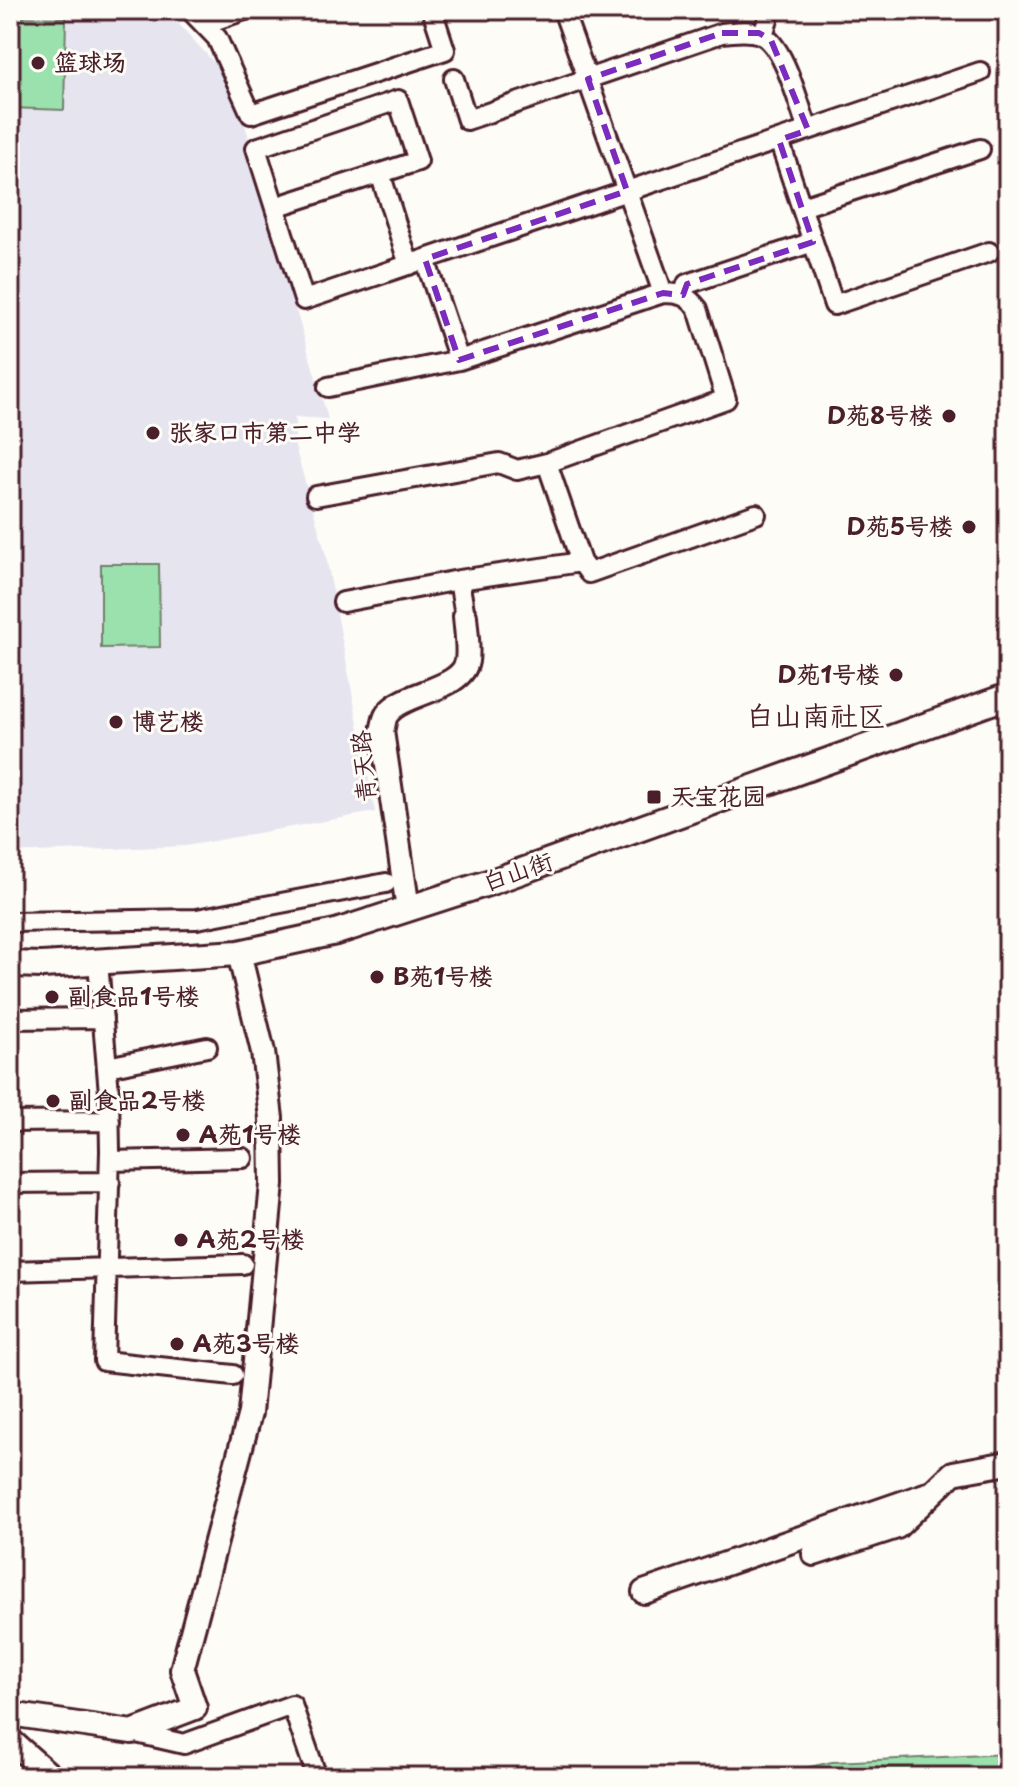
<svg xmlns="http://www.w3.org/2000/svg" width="1018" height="1787" viewBox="0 0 1018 1787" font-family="'Playpen Sans','LXGW WenKai TC',sans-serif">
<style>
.built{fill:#e6e4ef}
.green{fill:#9be1ae;stroke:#72806c;stroke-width:2}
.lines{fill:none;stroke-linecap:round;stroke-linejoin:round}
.minor-casing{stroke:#4a1f2b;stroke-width:24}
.tertiary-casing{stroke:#4a1f2b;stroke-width:28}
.secondary-casing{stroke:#4a1f2b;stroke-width:30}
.minor{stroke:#fdfcf7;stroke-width:18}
.tertiary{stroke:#fdfcf7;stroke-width:22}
.secondary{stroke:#fdfcf7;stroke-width:24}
.marked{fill:none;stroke:#7b2cbf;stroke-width:6;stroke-dasharray:16 10;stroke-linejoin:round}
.poi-dot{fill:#4a1f2b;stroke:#fdfcf7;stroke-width:3}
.labels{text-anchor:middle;stroke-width:6;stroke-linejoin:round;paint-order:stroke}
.poi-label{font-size:24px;font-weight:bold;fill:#4a1f2b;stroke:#fdfcf7;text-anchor:start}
.street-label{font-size:24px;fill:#4a1f2b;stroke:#fdfcf7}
.quarter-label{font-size:28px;fill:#4a1f2b;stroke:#fdfcf7}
</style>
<rect width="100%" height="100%" fill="#fdfcf7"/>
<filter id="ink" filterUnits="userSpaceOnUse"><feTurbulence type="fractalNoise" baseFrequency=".0125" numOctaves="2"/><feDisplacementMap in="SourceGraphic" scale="16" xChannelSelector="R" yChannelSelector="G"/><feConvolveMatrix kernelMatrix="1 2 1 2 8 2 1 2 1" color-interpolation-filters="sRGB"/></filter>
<g filter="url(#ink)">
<!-- built -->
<path class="built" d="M10,10h156l54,59 20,36 33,127 55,187 -33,-2v30l30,104 50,261 -190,34 -175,7z"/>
<!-- green -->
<path class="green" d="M10,17l56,1 -2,92 -54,-2z
M101,564h58l1,83 -59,1z
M1008,1754v23h-243l67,-15z"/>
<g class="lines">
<defs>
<path id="minor" d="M190,10l27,28 34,76 194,-64 -13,-40
M204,24l41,-14
M763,35l8,-25
M454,79l13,41 255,-87c12,-1 26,-4 38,1 24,9 39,72 48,96
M779,140l55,165 155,-53
M380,173l29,92
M275,207l143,-46 -20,-61 -142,48 48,152 676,-228
M802,207l178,-58
M425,259l34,101
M683,295l4,-11 126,-42
M328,387l131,-27 204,-67
M316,496l183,-33 18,7 30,-7
M581,562l8,11 167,-59
M343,602l116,-22
M465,616l-6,-36 122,-18 -34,-99 179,-64 -28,-90c-10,-13 -18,-16 -35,-16l-100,-283
M10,922l187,-3 189,-36
M98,962l11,131 1,58 -6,210 129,14
M10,1019l93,-1
M107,1067l100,-20
M10,1122l100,-1
M110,1161l133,-3
M10,1183l100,-1
M10,1271l233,-7
M132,1732l52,12 108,-39 25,72"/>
<path id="tertiary" d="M408,909l-26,-178c2,-6 2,-14 6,-18 16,-21 74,-23 79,-52 2,-14 -1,-31 -2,-45
M814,1554l83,-27 56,-54 55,-10
M644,1592l284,-98
M10,1714l122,18 63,-24 -13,-38 68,-257 22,-229 -1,-66 -8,-66 -24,-99
M10,1740l42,37"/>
<path id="secondary" d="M10,964l32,1 197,-12 97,-21 158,-51 514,-185"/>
</defs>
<!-- minor casing -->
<use href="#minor" class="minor-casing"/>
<!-- tertiary casing -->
<use href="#tertiary" class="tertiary-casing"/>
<!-- secondary casing -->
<use href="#secondary" class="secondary-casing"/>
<!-- minor -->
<use href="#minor" class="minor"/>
<!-- tertiary -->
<use href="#tertiary" class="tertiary"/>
<!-- secondary -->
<use href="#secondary" class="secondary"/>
</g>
</g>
<!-- marked area -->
<path class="marked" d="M722,33h37l12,7 37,90 -29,10 34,102 -126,42 -4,11 -20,-2 -204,67 -34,-101 202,-68 -39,-112z"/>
<!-- markers -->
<g class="poi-dot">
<circle cx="38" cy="63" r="8"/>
<circle cx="949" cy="416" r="8"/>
<circle cx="153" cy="433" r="8"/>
<circle cx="969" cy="527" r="8"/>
<circle cx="896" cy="675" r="8"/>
<circle cx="116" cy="722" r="8"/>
<rect x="646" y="789" width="16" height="16" rx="4"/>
<circle cx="377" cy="977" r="8"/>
<circle cx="52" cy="997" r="8"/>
<circle cx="53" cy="1101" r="8"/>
<circle cx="183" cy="1135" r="8"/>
<circle cx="181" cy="1240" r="8"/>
<circle cx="177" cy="1344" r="8"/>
</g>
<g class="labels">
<!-- poi labels -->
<g class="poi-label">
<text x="54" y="71">篮球场</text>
<text x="933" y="424" text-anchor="end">D苑8号楼</text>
<text x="169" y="441">张家口市第二中学</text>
<text x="953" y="535" text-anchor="end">D苑5号楼</text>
<text x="880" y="683" text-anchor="end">D苑1号楼</text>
<text x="132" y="730">博艺楼</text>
<text x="670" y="805">天宝花园</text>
<text x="393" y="985">B苑1号楼</text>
<text x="68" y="1005">副食品1号楼</text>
<text x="69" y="1109">副食品2号楼</text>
<text x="199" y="1143">A苑1号楼</text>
<text x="197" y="1248">A苑2号楼</text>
<text x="193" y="1352">A苑3号楼</text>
</g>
<!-- street labels -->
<g class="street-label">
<text transform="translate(364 766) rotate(-95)" y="8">青天路</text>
<text transform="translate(518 872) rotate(-19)" y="8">白山街</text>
</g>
<!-- quarter labels -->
<g class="quarter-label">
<text x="816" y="726">白山南社区</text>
</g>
</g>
<!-- margin -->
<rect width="1018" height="1787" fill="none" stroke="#fdfcf7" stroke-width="40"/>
<rect x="20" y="20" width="978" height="1747" fill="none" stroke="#4a1f2b" stroke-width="3" filter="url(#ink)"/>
</svg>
